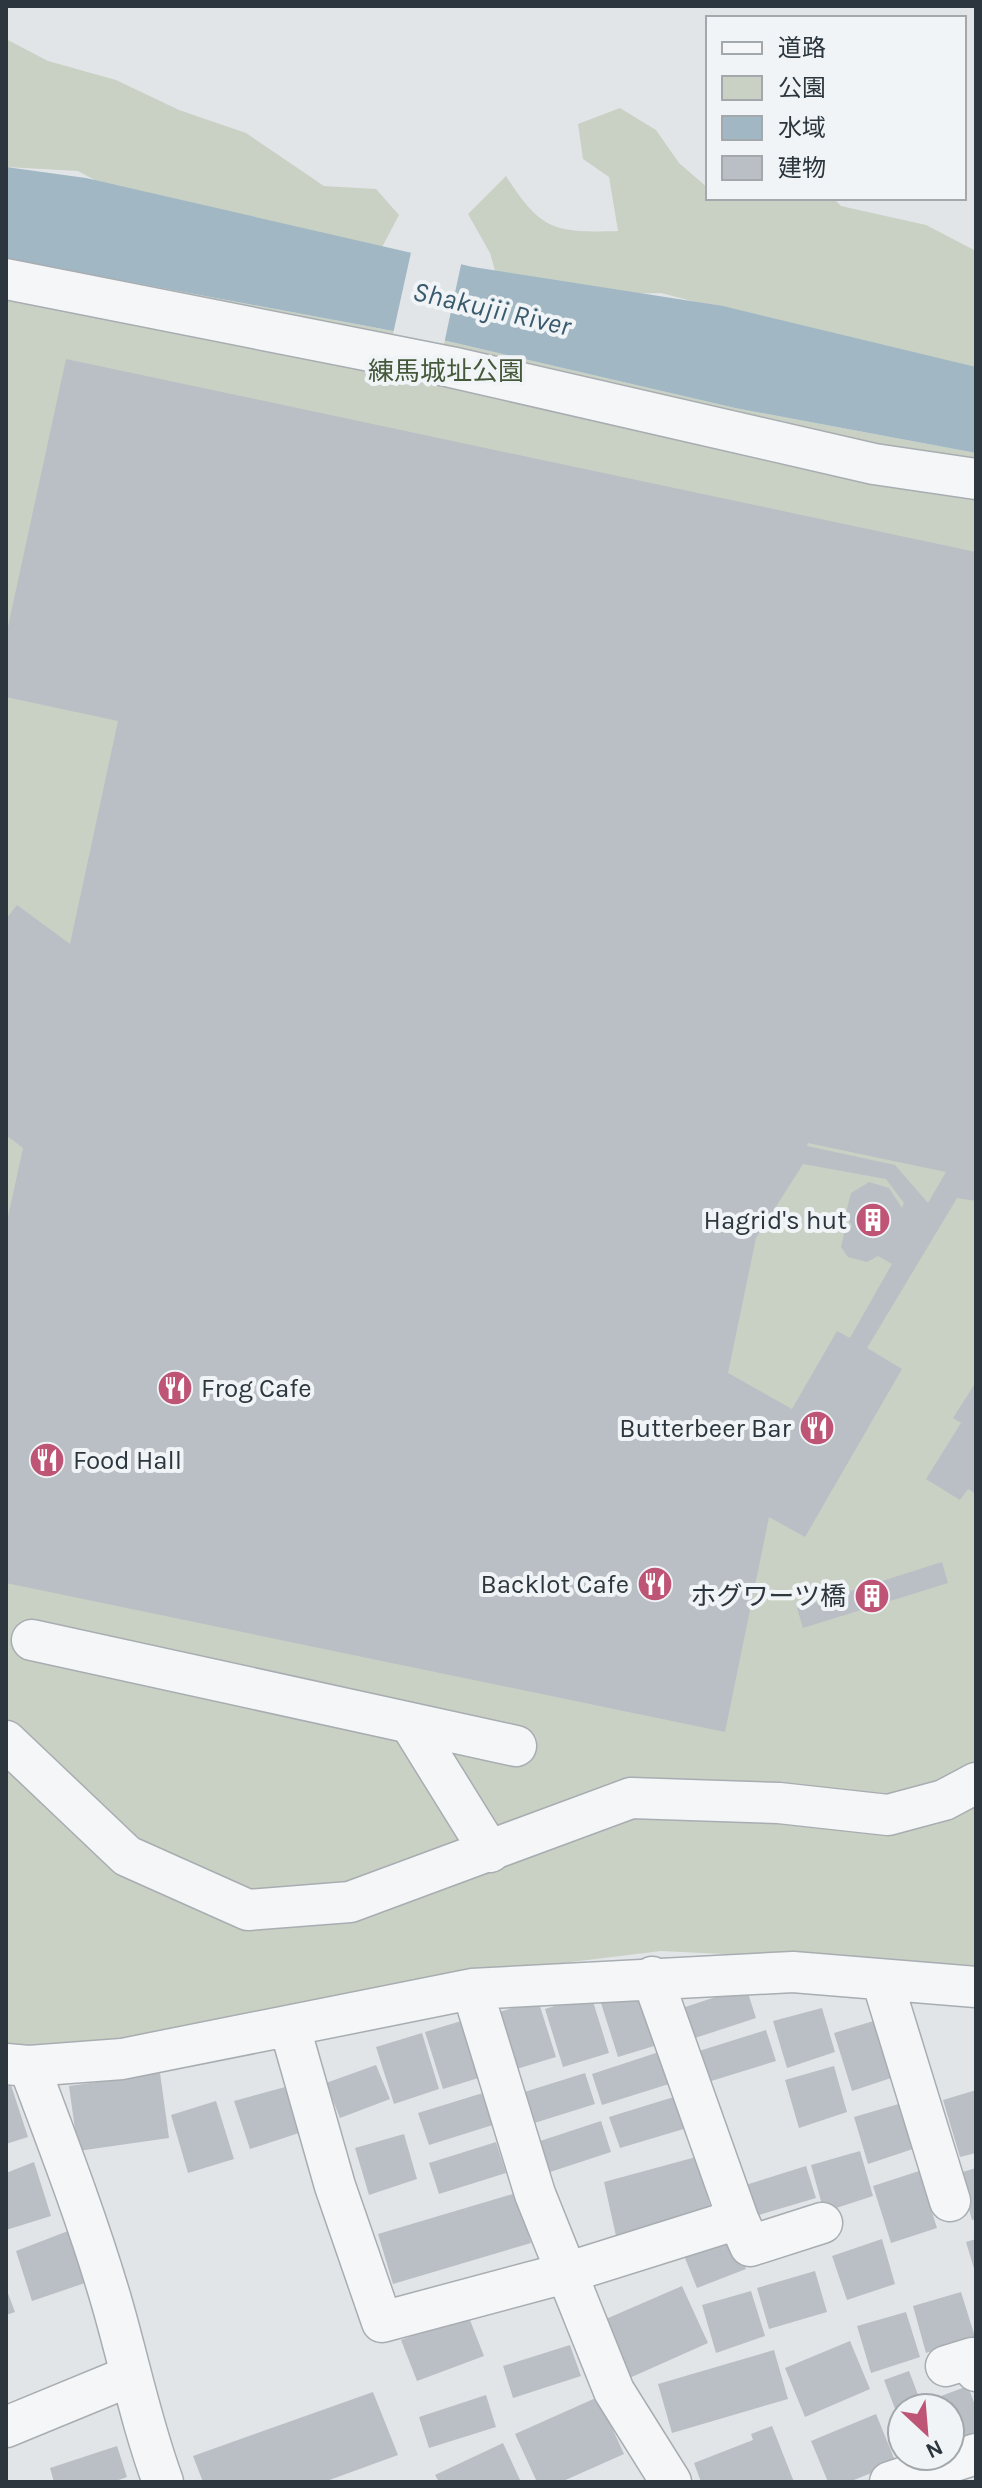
<svg xmlns="http://www.w3.org/2000/svg" width="982" height="2488" viewBox="0 0 982 2488" font-family="Karla,'Noto Sans JP',sans-serif">
<style>
.green{fill:#c9d1c4}
.water{fill:#a1b8c4}
.pier{fill:#e2e5e8}
.building{fill:#b9bfc5;fill-rule:evenodd}
.lines{fill:none;stroke-linecap:round;stroke-linejoin:round}
.minor-casing{stroke:#a8adb2;stroke-width:43}
.minor{stroke:#f4f6f7;stroke-width:40}
.labels{text-anchor:middle;stroke-width:8;stroke-linejoin:round;paint-order:stroke}
.park-label{font-size:26px;fill:#45593a;stroke:#f1f4f6}
.poi-label{font-size:26px;fill:#2c363e;stroke:#f1f4f6;text-anchor:end}
.water-label{font-size:28px;font-style:italic;fill:#3a5a6e;stroke:#f1f4f6}
</style>
<rect width="100%" height="100%" fill="#e2e5e8"/>
<!-- green -->
<path class="green" d="M6,39l42,22 68,19 63,30 67,23 78,53 52,3 23,26 -19,36 -222,-37 -80,-43 -72,-4z
M620,108l36,22 23,33 29,25v10h125l8,8 85,19 50,26v141l-238,-79 -77,-20 -39,1 -124,-13 -8,-28 -22,-39 38,-38c35,55 48,57 112,55l-9,-54 -26,-18 -5,-35z
M6,259l441,82 288,67 241,45v1513l-315,-15 -188,23 -234,50 -203,29 -30,-5z"/>
<!-- water -->
<path class="water" d="M6,167l80,11 387,89 250,39 253,61v86l-241,-45 -288,-67 -441,-82z"/>
<!-- pier -->
<path class="pier" d="M412,248l50,12 -18,84 -51,-10z"/>
<!-- building -->
<path class="building" d="M66,359l910,193v649l-19,-3 -90,150 35,21 -97,168 -36,-20 -44,215 -719,-149v-357l17,-78 -17,-13v-216l11,-14 53,39 48,-223 -112,-24v-61zM808,1143l138,29 -18,31 -33,-38 -88,-19zM803,1164l83,15 18,24 -2,5 -13,-20 -20,-6 -18,11 -5,20 6,14 -7,3 -4,17 7,10 19,5 11,-6 14,8 -42,74 -13,-7 -45,78 -64,-36 28,-135z
M976,1382v112l-8,-5 -8,11 -34,-21 35,-56 -8,-5z
M942,1562l6,21 -145,45 -6,-20z
M645,1986l19,57 -46,14 -18,-57z
M746,1987l10,31 -67,22 -10,-31z
M591,1995l18,58 -46,14 -18,-58z
M538,2000l18,57 -46,14 -17,-57z
M822,2008l13,44 -48,16 -14,-47z
M471,2018l17,57 -45,14 -18,-57z
M880,2019l17,57 -45,15 -18,-58z
M766,2030l10,31 -68,21 -9,-31z
M422,2033l17,56 -45,15 -18,-57z
M659,2052l10,32 -67,21 -10,-31z
M376,2065l14,34 -50,19 -14,-35z
M834,2066l13,46 -48,16 -14,-48z
M160,2073l9,65 -91,13 -9,-65z
M585,2073l10,31 -67,21 -10,-31z
M11,2085l17,52 -22,7v-57z
M285,2087l14,46 -49,16 -16,-48z
M976,2090v63l-16,4 -17,-57z
M486,2092l10,32 -67,21 -11,-32z
M677,2096l10,32 -67,20 -11,-31z
M216,2101l18,58 -46,14 -17,-58z
M902,2103l14,45 -48,16 -14,-47z
M601,2121l10,31 -67,22 -10,-31z
M404,2134l13,45 -48,16 -14,-47z
M496,2142l10,31 -67,21 -10,-31z
M860,2151l13,45 -49,16 -13,-47z
M696,2157l15,52 -95,27 -12,-54z
M34,2162l17,54 -45,14v-57z
M806,2166l10,32 -67,20 -10,-31z
M976,2168v51l-4,1 -13,-47z
M919,2171l18,57 -46,15 -18,-57z
M516,2193l15,50 -138,41 -15,-50z
M68,2231l17,52 -53,18 -16,-50z
M733,2234l13,35 -49,19 -14,-35z
M882,2239l13,45 -48,16 -15,-44z
M976,2239v33h-1l-9,-30z
M815,2271l12,41 -58,17 -12,-41z
M682,2286l26,57 -83,37 -26,-58z
M6,2288l9,24 -9,3z
M751,2291l14,45 -49,17 -14,-48z
M961,2292l14,45 -49,16 -13,-47z
M906,2312l14,45 -49,16 -14,-47z
M468,2315l16,41 -67,25 -16,-41z
M850,2341l20,48 -65,28 -20,-49z
M570,2345l11,31 -68,22 -10,-32z
M774,2350l14,49 -116,34 -14,-49z
M909,2371l14,37h-21v19l-18,-47z
M968,2386l8,22v25l-26,10v-35h-17l-3,-8z
M373,2392l25,63 -74,27h-121l-10,-26z
M486,2395l10,32 -67,21 -10,-31z
M598,2397l26,57 -63,28h-24l-22,-48z
M876,2414l20,49 -47,19h-21l-17,-41z
M772,2426l22,56h-93l-7,-19 59,-23 -2,-6z
M503,2443l18,39h-82l-4,-7z
M117,2446l10,31 -14,5h-59l-4,-14z"/>
<g class="lines">
<defs>
<path id="minor" d="M6,279l445,88 423,97 102,15
M32,1640l484,106
M410,1723l80,129
M6,1741l121,115 121,54 102,-8 281,-104 148,5 109,12 56,-15 32,-17
M882,1980l68,221
M472,1989l63,205 79,197 57,91
M290,2028l45,158 47,136 187,-50 169,-53 -86,-242
M6,2064l23,2 93,-7 350,-70 321,-17 183,15
M29,2066c28,75 57,150 80,227 19,63 31,127 54,189
M738,2219l12,27 72,-23
M946,2366l26,-8 4,13
M6,2427l124,-51
M890,2482l86,-28"/>
</defs>
<!-- minor casing -->
<use href="#minor" class="minor-casing"/>
<!-- minor -->
<use href="#minor" class="minor"/>
</g>
<!-- icons -->
<defs>
<symbol id="building-disc" viewBox="-11 -11 22 22"><circle r="9.5" fill="#bf5576" stroke="#f1f4f6"/><path d="M-4-6H4V6H1V3H-1V6H-4ZM-2.5-4.3h1.7v1.8h-1.7ZM.8-4.3h1.7v1.8H.8ZM-2.5-1h1.7V.8h-1.7ZM.8-1h1.7V.8H.8Z" fill="#fff"/></symbol>
<symbol id="restaurant-disc" viewBox="-11 -11 22 22"><circle r="9.5" fill="#bf5576" stroke="#f1f4f6"/><path d="M-5-6h1v4h1v-4h1v4h1v-4h1v5L-1.5 .5V6h-2V.5L-5-1ZM5-6V6H3V1.5H1.5Q1.5-4 5-6Z" fill="#fff"/></symbol>
</defs>
<g fill-rule="evenodd">
<use href="#building-disc" x="853" y="1200" width="40" height="40"/>
<use href="#restaurant-disc" x="155" y="1368" width="40" height="40"/>
<use href="#restaurant-disc" x="797" y="1408" width="40" height="40"/>
<use href="#restaurant-disc" x="27" y="1440" width="40" height="40"/>
<use href="#restaurant-disc" x="635" y="1564" width="40" height="40"/>
<use href="#building-disc" x="852" y="1576" width="40" height="40"/>
</g>
<g class="labels">
<!-- park labels -->
<g class="park-label">
<text x="446" y="380">練馬城址公園</text>
</g>
<!-- poi labels -->
<g class="poi-label">
<text x="847" y="1229">Hagrid's hut</text>
<text x="201" y="1397" text-anchor="start">Frog Cafe</text>
<text x="791" y="1437">Butterbeer Bar</text>
<text x="73" y="1469" text-anchor="start">Food Hall</text>
<text x="629" y="1593">Backlot Cafe</text>
<text x="846" y="1605">ホグワーツ橋</text>
</g>
<!-- water labels -->
<g class="water-label">
<text transform="translate(492 308) rotate(13)" y="10">Shakujii River</text>
</g>
</g>
<!-- border -->
<rect width="982" height="2488" fill="none" stroke="#2c363e" stroke-width="16"/>
<!-- legend -->
<rect x="706" y="16" width="260" height="184" fill="#f1f4f6" stroke="#a2a8ac" stroke-width="2"/>
<rect x="722" y="42" width="40" height="12" fill="#f4f6f7" stroke="#a2a8ac" stroke-width="2"/>
<text x="778" y="56" font-size="24" fill="#2c363e">道路</text>
<rect x="722" y="76" width="40" height="24" fill="#c9d1c4" stroke="#a2a8ac" stroke-width="2"/>
<text x="778" y="96" font-size="24" fill="#2c363e">公園</text>
<rect x="722" y="116" width="40" height="24" fill="#a1b8c4" stroke="#a2a8ac" stroke-width="2"/>
<text x="778" y="136" font-size="24" fill="#2c363e">水域</text>
<rect x="722" y="156" width="40" height="24" fill="#b9bfc5" stroke="#a2a8ac" stroke-width="2"/>
<text x="778" y="176" font-size="24" fill="#2c363e">建物</text>
<!-- north arrow -->
<g transform="translate(926 2432) rotate(154)"><circle r="38" fill="#f1f4f6" stroke="#a2a8ac" stroke-width="2"/>
<path d="M0-6L14 30L0 20L-14 30Z" fill="#bf5576"/>
<text y="-12" font-size="22" font-weight="bold" text-anchor="middle" fill="#2c363e">N</text>
</g>
</svg>
